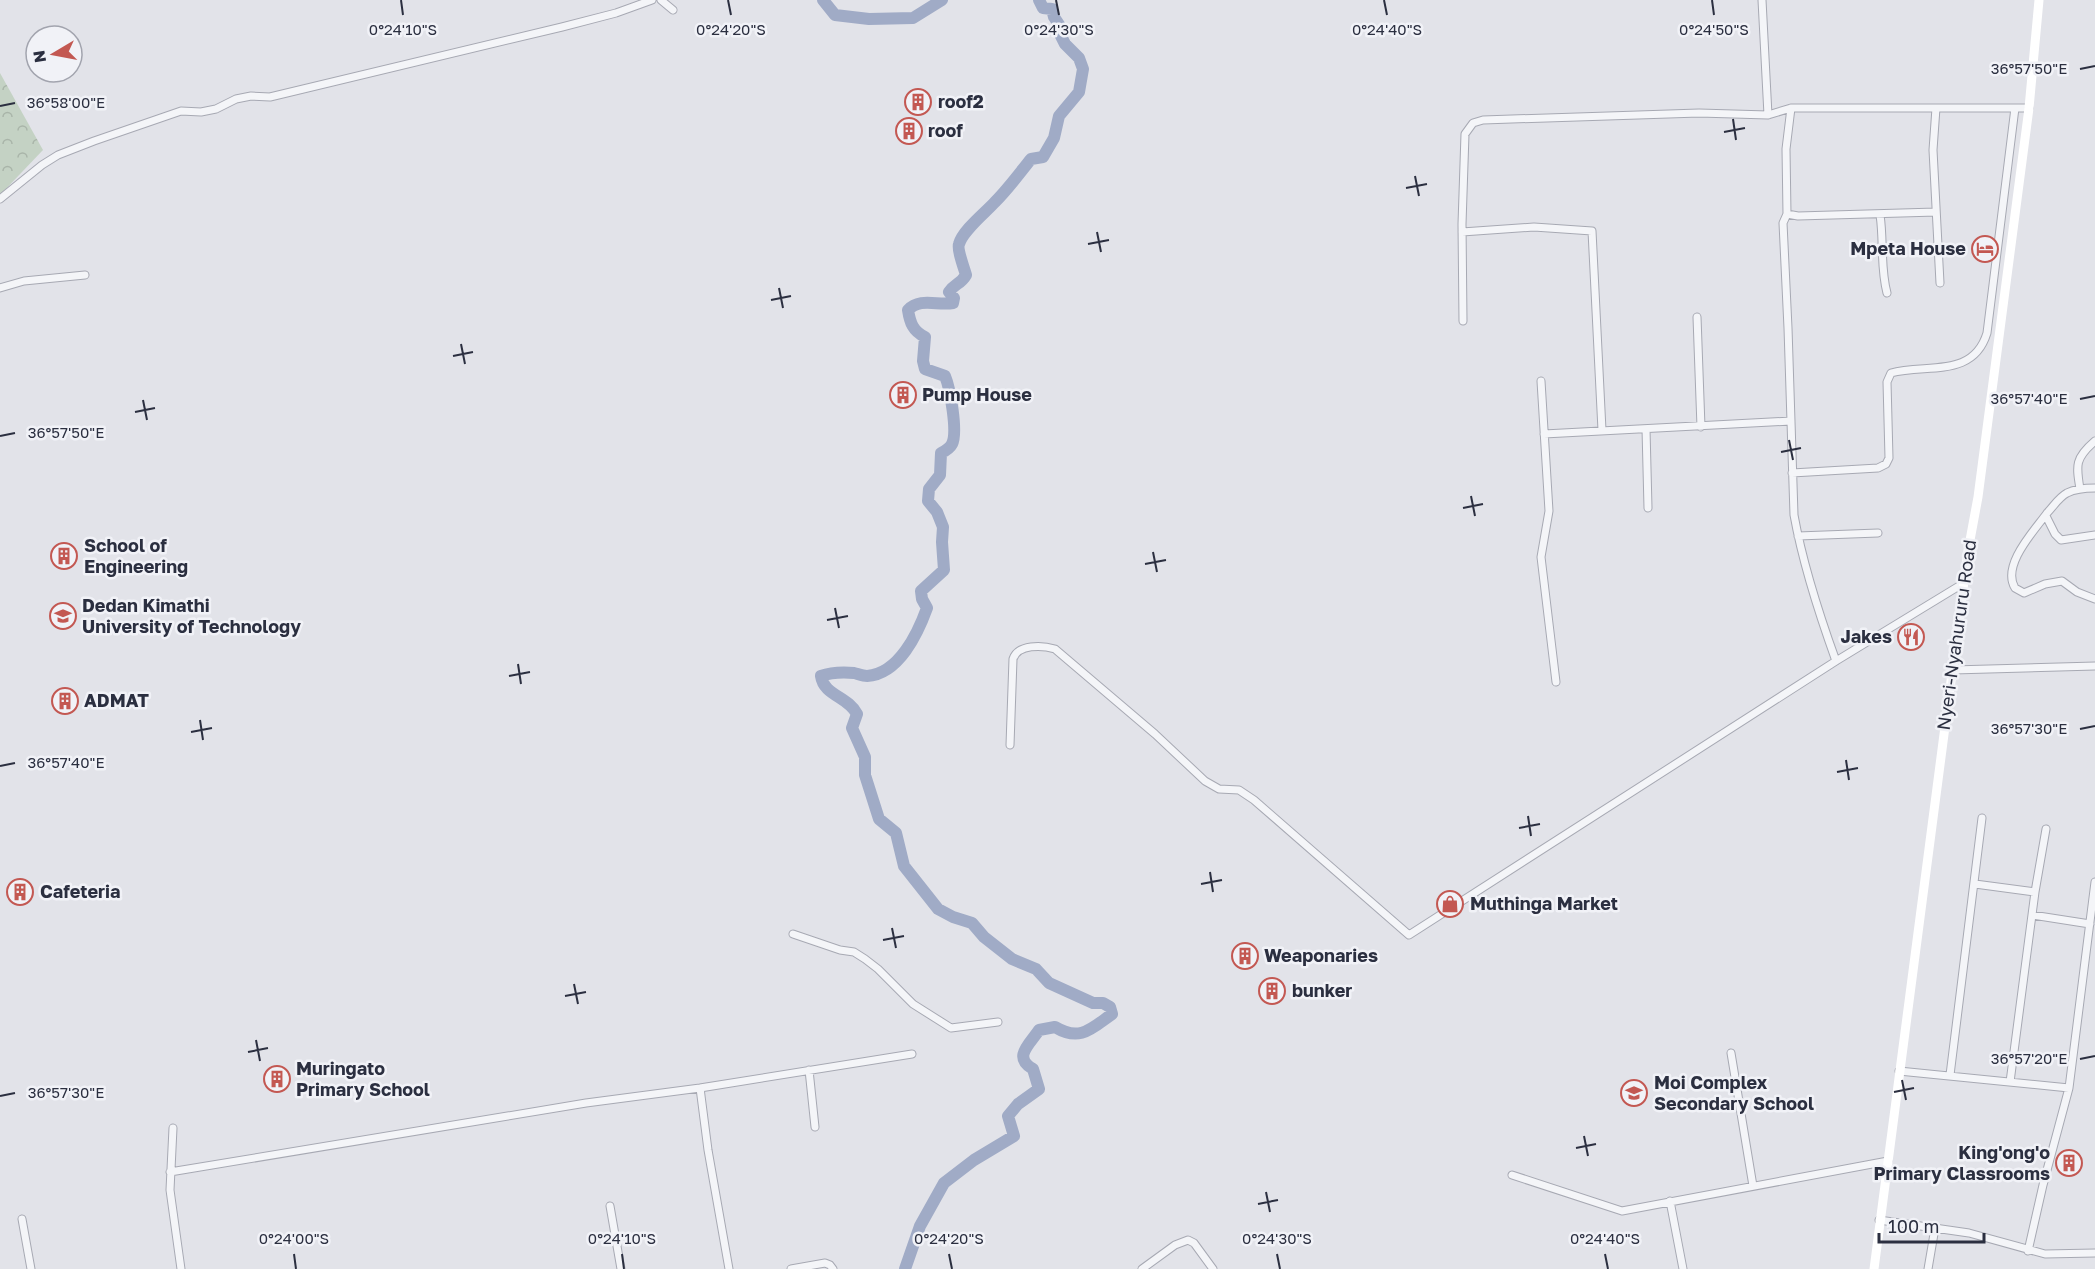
<svg xmlns="http://www.w3.org/2000/svg" width="2095" height="1269" viewBox="0 0 2095 1269" font-family="'Golos Text',sans-serif">
<style>
.park{fill:url(#park-crowns)}
.lines{fill:none;stroke-linecap:round;stroke-linejoin:round}
.river{stroke:#a0abc6;stroke-width:12}
.minor-casing{stroke:#a7a9b3;stroke-width:9}
.minor{stroke:#f4f5f8;stroke-width:7}
.secondary{stroke:#fff;stroke-width:9}
.ticks{fill:none;stroke:#2b2f40;stroke-width:2}
.labels{text-anchor:middle;stroke-width:5;stroke-linejoin:round;paint-order:stroke}
.poi-label{font-size:18px;font-weight:bold;fill:#2b2f40;stroke:#f1f2f7;text-anchor:start}
.street-label{font-size:18px;fill:#2b2f40;stroke:#f1f2f7}
.ticks-label{font-size:15px;text-anchor:middle;fill:#2b2f40;stroke:#f1f2f7;stroke-width:5;stroke-linejoin:round;paint-order:stroke}
</style>
<defs>
<pattern id="park-crowns" width="20" height="18" patternUnits="userSpaceOnUse" patternTransform="scale(1.5)"><rect width="20" height="18" fill="#c4d2c4"/><path d="M2 6a3 3 0 1 1 6 0M12 15a3 3 0 1 1 6 0" fill="none" stroke="#a9b5a9"/></pattern>
</defs>
<rect width="100%" height="100%" fill="#e2e3e9"/>
<!-- park -->
<path class="park" d="M0,73l43,77 -43,45z"/>
<g class="lines">
<!-- river -->
<path class="river" d="M823,0l12,15 34,4 44,-1 29,-18
M905,1269l15,-43 24,-43 30,-23 40,-24 -6,-20 10,-12 21,-15 -6,-20c-21,-12 -3,-25 6,-39l16,-3c25,15 36,2 57,-13l-2,-7 -7,-4h-10l-44,-20 -13,-14 -24,-10 -28,-22 -12,-14 -19,-6 -15,-8 -34,-43 -8,-33 -17,-14 -14,-44v-18l-13,-29 5,-14c-9,-18 -33,-18 -36,-38 11,-4 21,-4 33,-3 4,1 9,3 13,3 32,-2 51,-43 60,-68l-5,-9 -1,-8 23,-21 -2,-28 1,-15 -6,-15 -9,-11 1,-12 11,-14 1,-22c4,-2 9,-5 11,-9 6,-12 -2,-56 -7,-68l-20,-7 -2,-8 2,-24c-12,-6 -15,-14 -17,-27 12,-13 30,-4 45,-7l1,-5 -5,-6c5,-8 12,-8 17,-17 -2,-7 -9,-26 -7,-31 4,-14 26,-31 36,-42 13,-13 24,-28 36,-43l12,-2 11,-19 5,-22 20,-24 4,-23 -4,-11 -14,-14 -5,-10v-8l-6,-9 -2,-8 -9,-1 -4,-8"/>
<defs>
<path id="minor" d="M661,0l12,10
M1762,0l6,115
M1791,108l-5,41 1,65 11,2 138,-4
M1936,108l-3,42 7,133
M0,199l42,-34 16,-10 36,-14 87,-30 20,1 15,-3 20,-10 15,-3 19,1 292,-70 54,-14 36,-13
M1787,214l-4,9 5,105 6,187c9,50 25,99 42,146
M1880,215c4,26 0,52 7,78
M1462,232l72,-5 58,4 10,199
M0,288l24,-7 61,-6
M1697,317l4,110
M1463,321l-1,-97 3,-90 8,-11 10,-3 216,-7 69,2 23,-7h238
M1541,381l8,130 -8,46 15,125
M1646,429l2,79
M1544,434l247,-13
M1792,473l86,-5 8,-4 3,-6 -2,-76 4,-9c35,-10 82,6 96,-40l28,-225
M2095,488c-9,0 -20,1 -28,5 -9,5 -13,13 -20,20 -12,17 -46,52 -32,75l9,5 21,-9 17,-3 15,11 18,7
M2080,489c-4,-24 -5,-31 15,-48
M2046,516l9,18 6,6 34,-5
M1798,536l80,-3
M1953,670l142,-4
M1010,745l3,-86c5,-15 29,-14 42,-10l100,85 50,47 14,8 20,1 15,10 155,135 427,-274 128,-78
M1975,884l60,8
M2032,915l58,9
M793,934l47,16 14,2 11,7 13,10 35,35 38,24 47,-6
M1731,1053l22,133
M809,1070l6,57
M1899,1071l170,17 26,-206
M1950,1075l32,-257
M2010,1082l25,-190 11,-63
M700,1088l8,62 21,119
M173,1128l-3,62 11,79
M170,1172l416,-69 114,-15 212,-34
M1512,1175l110,36 266,-50
M1670,1201l13,68
M610,1206l11,63
M22,1219l9,50
M1879,1220l90,13 76,21 50,-1
M2028,1251l15,-66 26,-97
M791,1269l34,-6 5,2 3,4
M1142,1269l33,-24 13,-5 6,3 19,26
M1928,1269l7,-41"/>
</defs>
<!-- minor casing -->
<use href="#minor" class="minor-casing"/>
<!-- minor -->
<use href="#minor" class="minor"/>
<!-- secondary -->
<path class="secondary" d="M1874,1269l94,-718 10,-54 51,-389 10,-108"/>
</g>
<!-- ticks -->
<path class="ticks" d="M401,0l2,15M728,0l3,15M1056,0l3,15M1384,0l3,15M1712,0l2,15M2080,69l15,-3M0,106l15,-3M1733,119l3,21M1724,132l21,-4M1415,176l4,20M1406,188l21,-4M1097,232l4,20M1088,244l21,-4M779,288l4,20M771,300l20,-4M461,344l4,20M453,356l20,-4M2080,399l15,-3M143,400l4,20M135,412l20,-4M0,436l15,-3M1789,440l4,20M1781,452l20,-4M1471,496l4,20M1463,508l20,-4M1153,552l4,20M1145,564l21,-4M835,608l4,20M827,620l21,-4M518,664l3,20M509,676l21,-4M200,720l3,20M2080,729l15,-3M191,732l21,-4M1846,760l3,20M0,766l15,-3M1837,772l21,-4M1528,816l3,20M1519,828l21,-4M1210,872l3,20M1201,884l21,-4M892,928l4,20M883,940l21,-4M574,984l4,20M565,996l21,-4M256,1040l4,21M248,1052l20,-4M2080,1059l15,-3M1902,1080l4,20M1894,1092l20,-4M0,1096l15,-3M1584,1136l4,20M1576,1148l20,-4M1266,1192l4,20M1258,1204l20,-4M294,1254l2,15M622,1254l2,15M949,1254l3,15M1277,1254l3,15M1605,1254l3,15"/>
<!-- icons -->
<defs>
<symbol id="building-ring" viewBox="-11 -11 22 22"><circle r="9.5" fill="#f1f2f7" stroke="#c35852" stroke-width="1.5"/><path d="M-4-6H4V6H1V3H-1V6H-4ZM-2.5-4.3h1.7v1.8h-1.7ZM.8-4.3h1.7v1.8H.8ZM-2.5-1h1.7V.8h-1.7ZM.8-1h1.7V.8H.8Z" fill="#c35852"/></symbol>
<symbol id="hotel-ring" viewBox="-11 -11 22 22"><circle r="9.5" fill="#f1f2f7" stroke="#c35852" stroke-width="1.5"/><path d="M-6-4.5h1.5V1H6V5H4.5V3h-9V5H-6ZM-4 0a1.8 1.8 0 1 1 3.6 0ZM.5 0V-2.5h3Q6-2.5 6 0Z" fill="#c35852"/></symbol>
<symbol id="university-ring" viewBox="-11 -11 22 22"><circle r="9.5" fill="#f1f2f7" stroke="#c35852" stroke-width="1.5"/><path d="M0-5L7-2L0 1L-7-2ZM-4 1L0 2.5L4 1V4Q0 6-4 4Z" fill="#c35852"/></symbol>
<symbol id="restaurant-ring" viewBox="-11 -11 22 22"><circle r="9.5" fill="#f1f2f7" stroke="#c35852" stroke-width="1.5"/><path d="M-5-6h1v4h1v-4h1v4h1v-4h1v5L-1.5 .5V6h-2V.5L-5-1ZM5-6V6H3V1.5H1.5Q1.5-4 5-6Z" fill="#c35852"/></symbol>
<symbol id="shop-ring" viewBox="-11 -11 22 22"><circle r="9.5" fill="#f1f2f7" stroke="#c35852" stroke-width="1.5"/><path d="M-5-2.5h2.3a2.7 3.5 0 0 1 5.4 0H5L5.5 6h-11ZM-1.5-2.5h3a1.5 2.3 0 0 0-3 0Z" fill="#c35852"/></symbol>
<symbol id="school-ring" viewBox="-11 -11 22 22"><circle r="9.5" fill="#f1f2f7" stroke="#c35852" stroke-width="1.5"/><path d="M0-5L7-2L0 1L-7-2ZM-4 1L0 2.5L4 1V4Q0 6-4 4Z" fill="#c35852"/></symbol>
</defs>
<g fill-rule="evenodd">
<use href="#building-ring" x="903" y="87" width="30" height="30"/>
<use href="#building-ring" x="894" y="116" width="30" height="30"/>
<use href="#hotel-ring" x="1970" y="234" width="30" height="30"/>
<use href="#building-ring" x="888" y="380" width="30" height="30"/>
<use href="#building-ring" x="49" y="541" width="30" height="30"/>
<use href="#university-ring" x="48" y="601" width="30" height="30"/>
<use href="#restaurant-ring" x="1896" y="622" width="30" height="30"/>
<use href="#building-ring" x="50" y="686" width="30" height="30"/>
<use href="#building-ring" x="5" y="877" width="30" height="30"/>
<use href="#shop-ring" x="1435" y="889" width="30" height="30"/>
<use href="#building-ring" x="1230" y="941" width="30" height="30"/>
<use href="#building-ring" x="1257" y="976" width="30" height="30"/>
<use href="#building-ring" x="262" y="1064" width="30" height="30"/>
<use href="#school-ring" x="1619" y="1078" width="30" height="30"/>
<use href="#building-ring" x="2054" y="1148" width="30" height="30"/>
</g>
<g class="labels">
<!-- poi labels -->
<g class="poi-label">
<text x="938" y="108">roof2</text>
<text x="928" y="137">roof</text>
<text x="1966" y="255" text-anchor="end">Mpeta House</text>
<text x="922" y="401">Pump House</text>
<text x="84" y="552">School of<tspan x="84" dy="21">Engineering</tspan></text>
<text x="82" y="612">Dedan Kimathi<tspan x="82" dy="21">University of Technology</tspan></text>
<text x="1892" y="643" text-anchor="end">Jakes</text>
<text x="84" y="707">ADMAT</text>
<text x="40" y="898">Cafeteria</text>
<text x="1470" y="910">Muthinga Market</text>
<text x="1264" y="962">Weaponaries</text>
<text x="1292" y="997">bunker</text>
<text x="296" y="1075">Muringato<tspan x="296" dy="21">Primary School</tspan></text>
<text x="1654" y="1089">Moi Complex<tspan x="1654" dy="21">Secondary School</tspan></text>
<text x="2050" y="1159" text-anchor="end">King'ong'o<tspan x="2050" dy="21">Primary Classrooms</tspan></text>
</g>
<!-- street labels -->
<g class="street-label">
<text transform="translate(1957 635) rotate(-82)" y="6">Nyeri-Nyahururu Road</text>
</g>
</g>
<g class="ticks-label">
<text x="403" y="35">0°24'10"S</text>
<text x="731" y="35">0°24'20"S</text>
<text x="1059" y="35">0°24'30"S</text>
<text x="1387" y="35">0°24'40"S</text>
<text x="1714" y="35">0°24'50"S</text>
<text x="2029" y="74">36°57'50"E</text>
<text x="66" y="108">36°58'00"E</text>
<text x="2029" y="404">36°57'40"E</text>
<text x="66" y="438">36°57'50"E</text>
<text x="2029" y="734">36°57'30"E</text>
<text x="66" y="768">36°57'40"E</text>
<text x="2029" y="1064">36°57'20"E</text>
<text x="66" y="1098">36°57'30"E</text>
<text x="294" y="1244">0°24'00"S</text>
<text x="622" y="1244">0°24'10"S</text>
<text x="949" y="1244">0°24'20"S</text>
<text x="1277" y="1244">0°24'30"S</text>
<text x="1605" y="1244">0°24'40"S</text>
</g>
<!-- north arrow -->
<g transform="translate(54 54) rotate(260)"><circle r="28" fill="#f1f2f7" stroke="#a2a4ae" stroke-width="1.5"/>
<path d="M0-4.5L10 22L0 15L-10 22Z" fill="#c35852"/>
<text y="-9" font-size="16" font-weight="bold" text-anchor="middle" fill="#2b2f40">N</text>
</g>
<!-- scale -->
<path d="M1879 1233v9h105v-9" fill="none" stroke="#2b2f40" stroke-width="3"/>
<text x="1888" y="1233" font-size="18" fill="#2b2f40" stroke="#f1f2f7" stroke-width="4.5" paint-order="stroke">100 m</text>
</svg>
